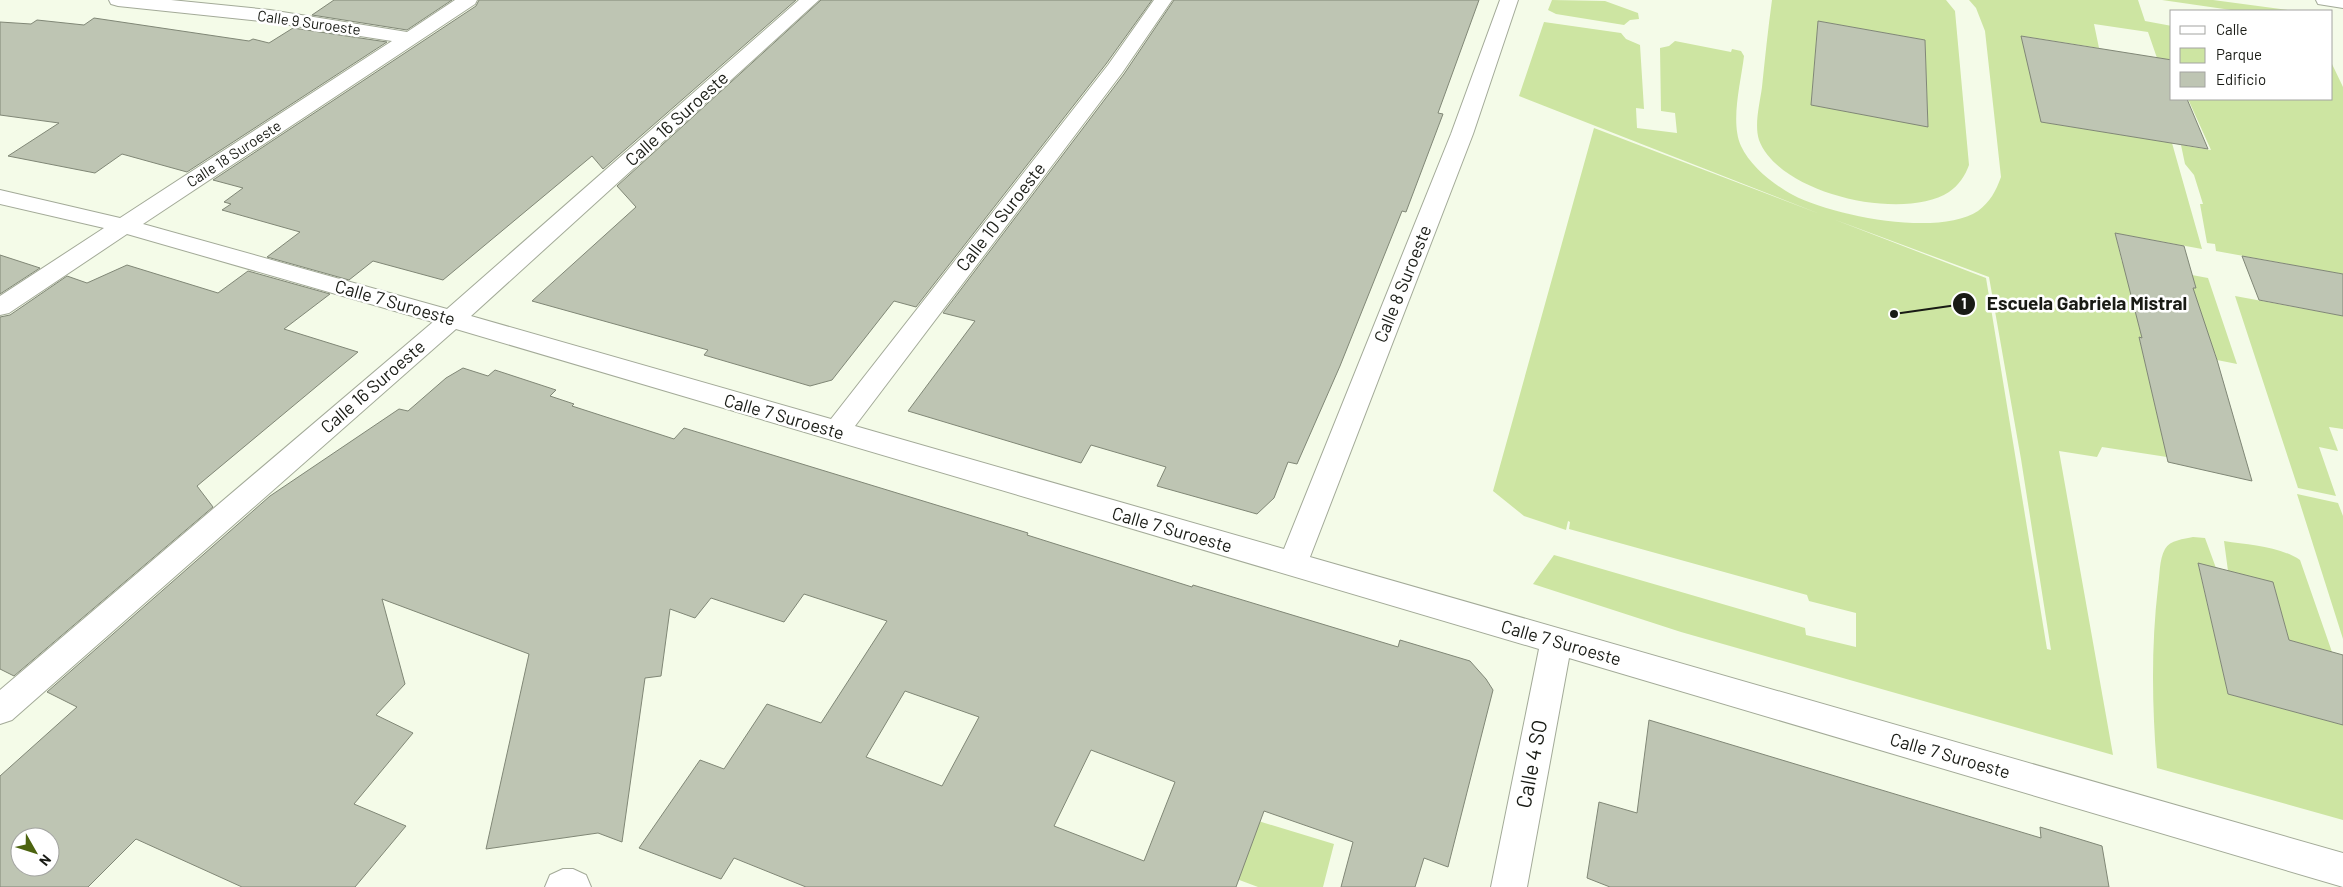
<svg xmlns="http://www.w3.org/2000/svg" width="2343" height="887" viewBox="0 0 2343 887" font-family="Barlow,sans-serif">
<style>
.green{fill:#cde5a2;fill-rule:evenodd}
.building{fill:#bec5b3;stroke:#808776;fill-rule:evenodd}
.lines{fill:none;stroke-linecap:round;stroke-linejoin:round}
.street-casing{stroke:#a3aa98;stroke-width:2}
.street{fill:#fff;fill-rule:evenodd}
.labels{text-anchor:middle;stroke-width:5;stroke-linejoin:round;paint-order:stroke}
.far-street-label{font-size:15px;fill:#191b15;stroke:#fff}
.street-label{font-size:18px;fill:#191b15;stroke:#fff}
.near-street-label{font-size:21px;fill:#191b15;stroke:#fff}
.leader{fill:none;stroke:#191b15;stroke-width:2}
.callout-dot{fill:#191b15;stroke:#fff;stroke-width:2}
.mark-label{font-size:15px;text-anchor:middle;font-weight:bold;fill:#fff}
.callout-label{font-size:19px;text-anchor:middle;font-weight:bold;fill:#191b15;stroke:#fff;stroke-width:5;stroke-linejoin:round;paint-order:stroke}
</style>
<rect width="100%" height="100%" fill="#f4fbe8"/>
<!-- green -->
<path class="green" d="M1552,0l53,1 33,12 1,6 -9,1 -6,5 -68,-11 -8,-4z
M1772,0h174l9,11 14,154c-4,11 -10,20 -20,27 -46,30 -170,2 -190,-52 -5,-16 1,-37 3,-53 3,-29 6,-58 10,-87zM1818,21l107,19 3,86 -117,-21z
M1969,0h169l7,21 27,5v34l-15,-2 -9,-26 -54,-8 5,24 -77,-12 19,86 131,21 30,106 -87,-16 7,29 86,16 29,86 -20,-4 -2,-7 -76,-16 28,120 -65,-10 -5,10 -38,-6 54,304 -432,-123 -148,-48 21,-29 251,73 1,7 50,12v-34l-47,-12 -2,-6 -238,-66 1,-7 -2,-1 -2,9 -42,-14 -31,-25 101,-363 226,86 -301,-118 25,-74 77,11 5,6 14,6 4,64 -8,-1 1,20 40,5 -2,-20 -14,-2 -1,-63 9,-2 6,-5 56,11 1,-3 9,2 3,5c-3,26 -14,66 -3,90 9,20 33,39 52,49 40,21 146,42 185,16 12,-9 18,-20 23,-34l-16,-146 -9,-23zM1833,219l156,58 32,182 30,191 -4,-1 -61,-371z
M2162,0h51l82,11h-57z
M2332,64l11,23v187l-127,-23 -1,-7 -8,-1 -7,-39h3l-9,-29 -9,-11 -4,-19 30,5 -23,-51h144z
M2235,296l108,20v113l-14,-2 9,24 -19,-4 17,49 -38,-8z
M2297,494l41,9 5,13v123z
M2193,537l12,1 11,30 -18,-4 30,130 115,31v95l-186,-52c-5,-61 -6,-121 1,-181 2,-13 1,-27 7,-38 5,-9 19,-10 28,-12z
M2224,541c25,4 55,5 76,19l32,92 -43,-12 -16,-58 -45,-11z
M1255,820l79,24 -11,43h-65l-24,-9z"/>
<!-- building -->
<path class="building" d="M334,0h118l-45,30 -95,-15z
M479,0h317l-193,169 -11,-13 -149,124 -70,-19 -24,19 -82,-23 33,-25 -78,-22 9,-6 -7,-2 19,-14 -30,-8 263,-174z
M821,0h331l-46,64 -190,243 -22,-6 -62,79 -22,6 -106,-31 4,-5 -176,-49 104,-94 -19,-21z
M1174,0h305l-41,113 5,1 -37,98 -4,-1 -62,155 -43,98 -9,-2 -14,36 -17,16 -100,-28 9,-19 -75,-22 -10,18 -173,-52 67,-90 -32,-8 181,-239z
M94,18l155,23 4,-2 16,4 24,-15 94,14 -200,130 -65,-18 -27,19 -87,-17 51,-33 -59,-8v-93l31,2 6,-4 47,5z
M1818,21l107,19 3,87 -117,-22z
M2021,36l151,24v39h15l21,50 -167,-27z
M2115,233l69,13 12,42h-3l24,72 35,121 -84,-19 -29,-125 3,1z
M0,255l40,13 -40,26z
M2242,256l101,18v42l-84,-16z
M127,265l91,28 30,-22 82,23 -46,35 74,23 -161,134 16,21 -199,169 -14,-7v-352l10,-2 57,-39 20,7z
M463,368l25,8 7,-6 61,20 -6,6 24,8 -2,2 102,33 10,-11 344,105 -1,2 165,52 1,-2 205,62 2,-7 70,21 16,18 7,11 -45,177 -24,-9 -9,29h-74l12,-45 -89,-31 -28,76h-430l-72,-29 -13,21 -82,-31 61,-88 24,9 43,-65 54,19 66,-102 -83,-27 -20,28 -73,-24 -16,20 -25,-9 -9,67 -16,2 -23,164 -24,-9 -112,16 43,-195 -147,-55 23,85 -29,31 37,18 -59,71 52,22 -51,61h-113l-106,-48 -48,48h-88v-111l77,-69 -30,-15 223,-196 129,-87 9,2 38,-33zM905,691l74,26 -37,69 -76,-29zM1091,750l84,32 -31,79 -90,-35zM20,837h30v30h-30z
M2198,563l75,19 16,58 54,15v70l-115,-31z
M1649,720l392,118 -1,-11 62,19 7,41h-499l-23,-9 12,-76 38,11z"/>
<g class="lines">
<defs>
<path id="street" d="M109,0h62l99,10 137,22 48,-32h22l-2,4 -332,220 304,85 352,-309h20l-348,316 360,103 277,-354 46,-65h18l-50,73 -267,353 429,123 167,-415 49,-134h18l-45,134 -163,423 1033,296v34l-774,-229 -42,229h-36l48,-238 -1083,-320 -444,391 -12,4v-34l433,-368 -306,-88 -118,79 -9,2v-19l104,-68 -104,-24v-14l120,28 272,-177 -122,-19 -152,-16 -7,-2z
M2316,0h27v8l-25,-4z
M563,869h10l13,6 5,12h-46l5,-12z"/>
</defs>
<!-- street casing -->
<use href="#street" class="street-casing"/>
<!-- street -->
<use href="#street" class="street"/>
</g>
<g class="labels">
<!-- far-street labels -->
<g class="far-street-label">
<text transform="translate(309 23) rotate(8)" y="5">Calle 9 Suroeste</text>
<text transform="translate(234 154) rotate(-33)" y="5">Calle 18 Suroeste</text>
</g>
<!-- street labels -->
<g class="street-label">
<text transform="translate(677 119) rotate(-42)" y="6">Calle 16 Suroeste</text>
<text transform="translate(1001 217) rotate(-52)" y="6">Calle 10 Suroeste</text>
<text transform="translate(1403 284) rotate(-68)" y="6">Calle 8 Suroeste</text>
<text transform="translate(395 303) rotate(16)" y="6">Calle 7 Suroeste</text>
<text transform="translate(373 387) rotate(-41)" y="6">Calle 16 Suroeste</text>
<text transform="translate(784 417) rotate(16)" y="6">Calle 7 Suroeste</text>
<text transform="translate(1172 530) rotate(16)" y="6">Calle 7 Suroeste</text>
<text transform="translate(1561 643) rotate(16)" y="6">Calle 7 Suroeste</text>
<text transform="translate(1950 756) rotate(16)" y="6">Calle 7 Suroeste</text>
</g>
<!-- near-street labels -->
<g class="near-street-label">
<text transform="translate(1532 764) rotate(-79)" y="7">Calle 4 SO</text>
</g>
</g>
<!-- callouts -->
<path class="leader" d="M1894 314L1964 304"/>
<g class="callout-dot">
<circle cx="1894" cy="314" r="5"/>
<circle cx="1964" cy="304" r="12"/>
</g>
<g class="mark-label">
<text x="1964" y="309">1</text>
</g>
<g class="callout-label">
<text x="2087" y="310">Escuela Gabriela Mistral</text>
</g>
<!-- legend -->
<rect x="2170" y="10" width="162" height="90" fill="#ffffff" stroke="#a3a4a1"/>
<rect x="2180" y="26" width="25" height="8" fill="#ffffff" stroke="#a3a4a1"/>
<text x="2216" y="35" font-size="15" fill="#191b15">Calle</text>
<rect x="2180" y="48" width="25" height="15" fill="#cde5a2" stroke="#a3a4a1"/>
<text x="2216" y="60" font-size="15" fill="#191b15">Parque</text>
<rect x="2180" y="72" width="25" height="15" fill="#bec5b3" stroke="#a3a4a1"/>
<text x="2216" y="85" font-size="15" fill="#191b15">Edificio</text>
<!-- north arrow -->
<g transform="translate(35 852) rotate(129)"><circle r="24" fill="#ffffff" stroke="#a3a4a1"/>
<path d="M0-4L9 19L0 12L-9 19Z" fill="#4c630f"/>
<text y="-8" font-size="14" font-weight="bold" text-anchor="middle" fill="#191b15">N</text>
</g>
</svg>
